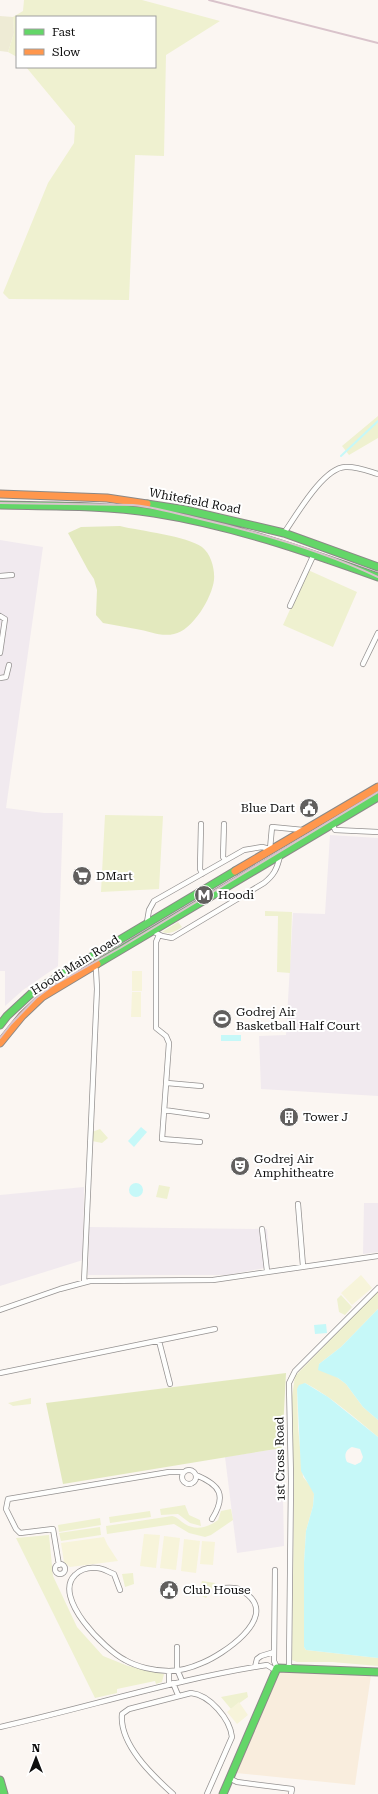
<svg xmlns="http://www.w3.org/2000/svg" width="378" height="1794" viewBox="0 0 378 1794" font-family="'Roboto Serif',serif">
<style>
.industrial{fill:#f1eaef}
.farmland{fill:#f9eddd}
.green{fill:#eff1d0}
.forest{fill:#e3e9be}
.cemetery{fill:#eeebd5}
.pitch{fill:#f7f4da}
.water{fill:#c6f8f8;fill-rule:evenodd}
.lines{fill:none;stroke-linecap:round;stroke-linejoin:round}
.stream{stroke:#c6f8f8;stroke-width:2}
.street-casing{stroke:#959291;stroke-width:6}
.fast-casing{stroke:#8b8987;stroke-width:9}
.slow-casing{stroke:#8b8987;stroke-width:9}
.street{stroke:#fefefd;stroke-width:4.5}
.fast{stroke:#63d668;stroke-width:7}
.slow{stroke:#ff974d;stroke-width:7}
.rail{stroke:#d9c3cb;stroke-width:2}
.labels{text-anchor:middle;stroke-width:4;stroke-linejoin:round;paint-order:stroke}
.street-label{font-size:12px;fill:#0e0e0e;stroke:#fff}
.poi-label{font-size:12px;fill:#0e0e0e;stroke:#fff;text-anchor:start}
</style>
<rect width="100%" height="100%" fill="#fbf6f2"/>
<!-- industrial -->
<path class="industrial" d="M0,540l43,7 -37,261 38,5h19l-5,153 -35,24 -18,16v-35h-5z
M330,835l48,3v258l-117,-7 -2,-53 27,-1 7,-122 32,1z
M84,1187l-1,73 -83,26v-91z
M364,1203h14v49l-15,2z
M89,1227l178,2 3,38 -43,8h-139z
M282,1448l2,98 -47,7 -12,-96z"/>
<!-- farmland -->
<path class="farmland" d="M279,1670l92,5 -16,110 -119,-12z"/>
<!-- green -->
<path class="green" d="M24,0h118l78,21 -54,34 -2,101 -29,-1 -6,145 -120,-1 -6,-6 45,-110 26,-40 1,-17 -49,-59h129v-50h-138v40l-9,-5 6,-19 -1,-16 10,-6z
M378,416v22l-29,17 -7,-9z
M308,570l49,22 -24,55 -50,-22z
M105,815l58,1 -4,73 -58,3z
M265,911l27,1 -2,61 -13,-1 1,-56h-13z
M178,922l4,5c-6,4 -13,8 -20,5z
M100,1129l8,9 -6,5 -10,-2v-9z
M159,1185l11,2 -3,12 -11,-2z
M378,1291v18l-37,38 -22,17 27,20 17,23 15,13v17c-23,-19 -46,-40 -73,-54l-8,6 1,38 5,50 10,12 1,5 -1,12 -7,25 -2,32v84l2,3 72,8v8l-46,-4h-35l-5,-2 2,-163 -2,-100 3,-21z
M341,1295l11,12 -7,8 -6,-3 -2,-13z
M31,1398v6l-18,2 -5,-3z
M185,1505l4,10 11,5 1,6 -11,-3 -12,-9 -17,1 -1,-6z
M231,1509l2,11 -22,15 -6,2 -16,-4 -15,-9 -67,10 -1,-8 66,-10c6,1 8,5 13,8 11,7 24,3 33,-4l3,-9z
M150,1511l1,6 -41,6 -1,-6z
M100,1518l1,7 -42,7 -1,-7z
M100,1527l1,8 -40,6 -2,-8z
M49,1535l4,41 24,51 26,29 25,10 36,8 -2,8 -6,2 -1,-3 -38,8v4l-22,5 -79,-160z
M133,1573l1,11 -9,3 -3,-13z
M202,1581l13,2 -9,15 -8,-4z
M247,1692l1,5 -17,12 -10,-12z"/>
<!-- forest -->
<path class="forest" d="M120,526c20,5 67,10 82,21 9,7 13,22 12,33 -2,18 -22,51 -40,54 -13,3 -25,-3 -38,-5 -11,-2 -22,-4 -33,-6l-7,-8 1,-25 -3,-11 -6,-9 -20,-37 13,-6z
M286,1373l-4,75 -219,36 -17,-81z"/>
<!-- cemetery -->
<path class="cemetery" d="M0,16l13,1 1,16 -6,19 -8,-1z"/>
<!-- pitch -->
<path class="pitch" d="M132,971h10v20h-10z
M132,992h9v25h-10z
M217,1013h10v12h-10z
M361,1275l11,13 -20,17 -11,-12z
M144,1534l16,1 -4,33 -16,-2z
M164,1536l16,2 -4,32 -16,-2z
M104,1537l3,7 11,17 -48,6 -6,-5 -3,-19z
M184,1539l16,2 -4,32 -15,-2z
M202,1541l13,1 -2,23 -13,-1z
M239,1702l9,13 -11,9 -10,-12z"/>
<!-- water -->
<path class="water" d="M221,1035h20v6h-20z
M141,1127l6,5 -13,15 -6,-6z
M129 1190a7 7 0 1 1 14 0a7 7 0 1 1-14 0Z
M378,1309v111l-15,-13 -17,-23 -8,-6 -20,-8 1,-6 22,-17z
M326,1324l1,9 -12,1 -1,-9z
M305,1383l23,14 50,40v221l-72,-8 -2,-3v-84l2,-32 7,-25 1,-12 -13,-23 -4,-82 2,-4zM352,1447l8,2 3,8 -2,5 -6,3 -8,-3c-3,-6 -2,-12 5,-15z"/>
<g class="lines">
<!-- stream -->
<path class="stream" d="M341,456l37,-35"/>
<defs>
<path id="street" d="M284,533c12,-17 39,-65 61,-66 11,-1 23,4 33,7
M0,576l12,-1
M290,606l24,-52
M0,616l5,3 -5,34
M363,664l15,-31
M0,678l6,-1 3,-12
M201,824l-1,45 2,5
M224,824l-1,33 2,3
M333,825l2,5 43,2
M147,922l2,-12 5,-9 90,-51 18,-3 8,2 2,-22 31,3
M156,933l6,3 10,2 92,-55c10,-8 13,-14 16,-27
M159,935l-3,7v86l10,8 3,7 -7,96 38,3
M167,1083l34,3
M164,1110l43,6
M298,1204l5,62
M262,1229l5,42
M84,1282l13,-293 -1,-19 -2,-5
M0,1310l60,-21 30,-8 123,-1 165,-24
M159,1341l11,43
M0,1373l215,-44
M182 1477a7 7 0 1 1 14 0a7 7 0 1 1-14 0Z
M196,1475c24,10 31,20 16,44
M55 1569a5 5 0 1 1 10 0a5 5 0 1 1-10 0Z
M59,1565l-6,-36 -33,4 -4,-4 -10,-20 2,-10 161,-27h15
M275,1570l-1,91 3,7
M120,1590l-6,-16c-6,-2 -11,-6 -17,-6 -8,-1 -16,1 -22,7 -23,22 30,75 50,85 12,7 30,11 44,11 10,0 24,-4 33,-8 20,-8 75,-44 46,-68 -8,-7 -14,-8 -24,-7
M177,1647v22l5,12
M255,1667l2,-8 4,-3 13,-4
M289,1667l2,-187 -2,-97 6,-12 83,-83
M173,1683l5,12
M169,1684v-13
M0,1727c89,-20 176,-48 267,-62l8,5
M229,1778l8,4 55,7 -1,5
M173,1794c-21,-19 -54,-50 -51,-80l7,-5 62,-16c19,2 39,26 41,44l-25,57"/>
<path id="fast" d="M147,504l39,6 98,23 94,34
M0,505c51,1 103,0 154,8 77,12 151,38 224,64
M97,964l281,-167
M0,1025l7,-9 27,-25 201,-120
M0,1780l4,14
M223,1794l54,-126 101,4"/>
<path id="slow" d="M0,494l107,4 40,6
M235,871l143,-84
M0,1043l22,-27 20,-19 55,-33"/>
</defs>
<!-- street casing -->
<use href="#street" class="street-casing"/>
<!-- fast casing -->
<use href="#fast" class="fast-casing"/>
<!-- slow casing -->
<use href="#slow" class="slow-casing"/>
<!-- street -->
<use href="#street" class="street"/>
<!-- fast -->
<use href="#fast" class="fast"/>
<!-- slow -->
<use href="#slow" class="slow"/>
<!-- rail -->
<path class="rail" d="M209,0l169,43
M0,503l133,2c21,2 41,8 63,13 62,14 124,32 182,59
M0,1038l11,-14 25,-26 16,-12 68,-38 258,-156"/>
</g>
<!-- icons -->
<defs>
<symbol id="civic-disc" viewBox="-11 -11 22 22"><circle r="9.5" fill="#615f5e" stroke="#fff"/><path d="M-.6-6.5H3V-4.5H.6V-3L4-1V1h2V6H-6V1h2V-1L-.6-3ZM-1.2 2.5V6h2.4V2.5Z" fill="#fff"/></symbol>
<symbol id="supermarket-disc" viewBox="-11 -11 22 22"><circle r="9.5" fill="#615f5e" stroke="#fff"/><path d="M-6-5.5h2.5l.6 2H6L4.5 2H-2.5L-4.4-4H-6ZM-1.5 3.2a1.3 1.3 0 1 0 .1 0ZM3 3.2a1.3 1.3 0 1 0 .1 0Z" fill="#fff"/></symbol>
<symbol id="metro-disc" viewBox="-11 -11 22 22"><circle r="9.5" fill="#615f5e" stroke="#fff"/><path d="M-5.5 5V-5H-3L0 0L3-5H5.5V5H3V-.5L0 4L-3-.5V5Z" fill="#fff"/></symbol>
<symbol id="stadium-disc" viewBox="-11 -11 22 22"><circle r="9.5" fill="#615f5e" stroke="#fff"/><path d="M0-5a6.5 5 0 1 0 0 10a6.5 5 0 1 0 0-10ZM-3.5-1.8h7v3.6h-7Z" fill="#fff"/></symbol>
<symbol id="building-disc" viewBox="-11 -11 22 22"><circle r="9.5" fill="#615f5e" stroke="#fff"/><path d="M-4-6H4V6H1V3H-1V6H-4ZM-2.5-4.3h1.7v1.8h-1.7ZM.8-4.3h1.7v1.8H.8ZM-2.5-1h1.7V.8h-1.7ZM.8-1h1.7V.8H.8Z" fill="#fff"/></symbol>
<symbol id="theatre-disc" viewBox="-11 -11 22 22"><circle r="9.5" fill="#615f5e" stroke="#fff"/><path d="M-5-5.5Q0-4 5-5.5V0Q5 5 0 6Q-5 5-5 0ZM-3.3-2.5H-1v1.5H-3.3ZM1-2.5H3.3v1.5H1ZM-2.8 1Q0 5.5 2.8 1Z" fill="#fff"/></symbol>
</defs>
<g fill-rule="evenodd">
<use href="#civic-disc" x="298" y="797" width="22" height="22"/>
<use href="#supermarket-disc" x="71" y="865" width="22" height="22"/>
<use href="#metro-disc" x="193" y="884" width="22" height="22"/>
<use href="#stadium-disc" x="211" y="1008" width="22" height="22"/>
<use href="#building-disc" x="278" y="1106" width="22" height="22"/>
<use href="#theatre-disc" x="229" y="1155" width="22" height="22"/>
<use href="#civic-disc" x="158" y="1579" width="22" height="22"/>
</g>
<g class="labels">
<!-- street labels -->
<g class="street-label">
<text transform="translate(195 501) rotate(11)" y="4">Whitefield Road</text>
<text transform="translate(75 965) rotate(-32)" y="4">Hoodi Main Road</text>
<text transform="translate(280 1459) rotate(-91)" y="4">1st Cross Road</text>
</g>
<!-- poi labels -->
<g class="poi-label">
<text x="295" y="812" text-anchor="end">Blue Dart</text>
<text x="96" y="880">DMart</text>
<text x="218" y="899">Hoodi</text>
<text x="236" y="1016">Godrej Air<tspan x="236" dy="14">Basketball Half Court</tspan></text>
<text x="303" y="1121">Tower J</text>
<text x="254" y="1163">Godrej Air<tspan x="254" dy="14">Amphitheatre</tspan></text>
<text x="183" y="1594">Club House</text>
</g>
</g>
<!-- legend -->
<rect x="16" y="16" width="140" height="52" fill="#ffffff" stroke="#9f9f9f"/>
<rect x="24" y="29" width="20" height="6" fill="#63d668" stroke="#9f9f9f"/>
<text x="52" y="36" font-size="12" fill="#0e0e0e">Fast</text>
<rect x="24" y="49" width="20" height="6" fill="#ff974d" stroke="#9f9f9f"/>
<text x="52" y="56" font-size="12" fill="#0e0e0e">Slow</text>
<!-- north arrow -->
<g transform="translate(36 1758)" stroke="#ffffff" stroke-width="3" paint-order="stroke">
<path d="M0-3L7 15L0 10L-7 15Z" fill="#0e0e0e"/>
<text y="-6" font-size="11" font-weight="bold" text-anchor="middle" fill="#0e0e0e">N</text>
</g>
</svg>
